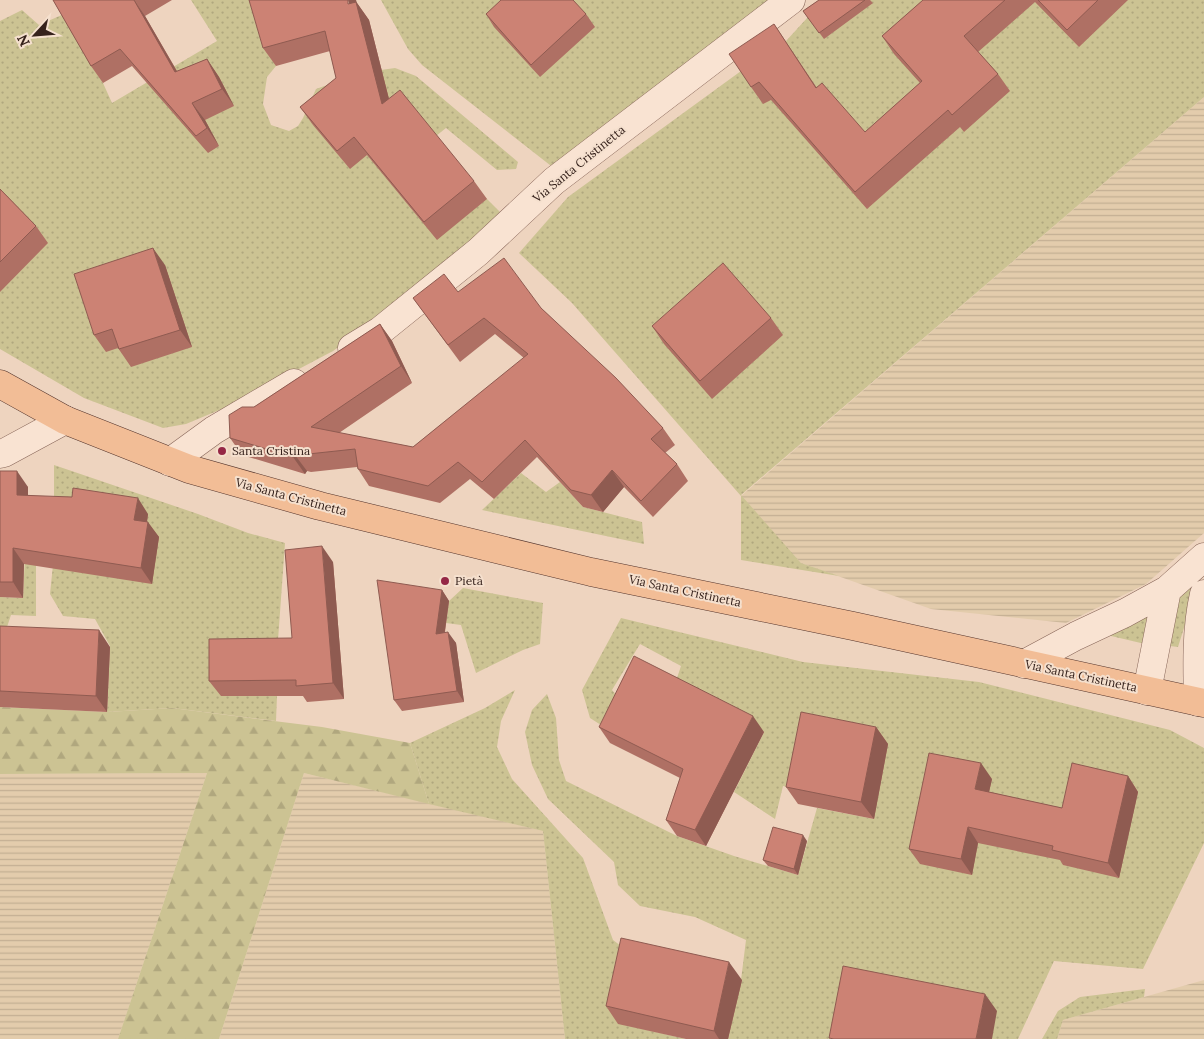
<svg xmlns="http://www.w3.org/2000/svg" width="1204" height="1039" viewBox="0 0 1204 1039" font-family="Lora,serif">
<style>
.farmland{fill:url(#farmland-rules)}
.green{fill:url(#green-dots)}
.forest{fill:url(#forest-firs)}
.lines{fill:none;stroke-linecap:round;stroke-linejoin:round}
.minor-casing{stroke:#866457;stroke-width:29}
.primary-casing{stroke:#54342c;stroke-width:29}
.minor{stroke:#f9e3d2;stroke-width:28}
.primary{stroke:#f2bd96;stroke-width:28}
.wall{fill:#af7064}
.shaded-wall{fill:#8f5b51}
.building{fill:#cc8274;stroke:#8f5b51}
.poi-dot{fill:#952745;stroke:#f5e0ce;stroke-width:2}
.labels{text-anchor:middle;stroke-width:4;stroke-linejoin:round;paint-order:stroke}
.street-label{font-size:12px;fill:#36221c;stroke:#f5e0ce}
.poi-label{font-size:12px;fill:#36221c;stroke:#f5e0ce;text-anchor:start}
</style>
<defs>
<pattern id="farmland-rules" width="6" height="5" patternUnits="userSpaceOnUse" patternTransform="scale(1.25)"><rect width="6" height="5" fill="#e3ccac"/><path d="M0 2.5h6" fill="none" stroke="#c3af93"/></pattern>
<pattern id="green-dots" width="8" height="8" patternUnits="userSpaceOnUse" patternTransform="scale(1.25)"><rect width="8" height="8" fill="#ccc393"/><path d="M2 2h.1M6 6h.1" fill="none" stroke="#b0a77e" stroke-width="1.8" stroke-linecap="round"/></pattern>
<pattern id="forest-firs" width="22" height="20" patternUnits="userSpaceOnUse" patternTransform="scale(1.25)"><rect width="22" height="20" fill="#ccc393"/><path d="M5 1l3.5 6h-7zM16 11l3.5 6h-7z" fill="#b0a77e"/></pattern>
</defs>
<rect width="100%" height="100%" fill="#eed4bf"/>
<!-- farmland -->
<path class="farmland" d="M1204,97v436l-58,51 -80,39 -135,-14 -130,-46 -60,-67z
M207,773l-89,266h-118v-265z
M304,773l239,58 22,208h-346z
M1204,980v59h-147l6,-19z"/>
<!-- green -->
<path class="green" d="M191,0h66l4,16 15,50 -9,11 -4,27 8,21 18,6 9,-5 5,-8 13,-29 28,-10 37,-9 14,-2 21,8 102,86 -2,7 -19,1 -51,-42 -10,8 51,63 18,18 -109,89 -63,45 -104,55 -43,18 -23,4 -79,-30 -84,-49v-328l22,-11 17,15 25,-11 39,69 9,20 105,-62z
M381,0h393l-219,169 -133,-104 -14,-16z
M832,0h372v97l-463,398 60,68 38,13 -98,-16v-64l-169,-193 -53,-50 49,-56 173,-126 45,-30 22,-24z
M54,465l144,49 50,19 37,10 -8,111v42l-1,25 -104,-13 -65,4 3,-66 -15,-27 -32,-3 -13,-22 4,-39z
M521,473l25,19 14,-10 23,25 59,15 2,22 -162,-34z
M25,555h11v61l-25,-1 -9,27 -2,50v-95l23,1z
M1196,581l-8,34 -10,32 -8,-1 5,-52z
M463,588l80,15 -3,41 -17,6 -47,23 -15,-48 -15,-2 3,-22z
M1150,610l-5,34 -38,-9z
M621,618l182,44 176,20 191,48 34,18v95l-61,126 -89,-8 -36,78h-290l13,-59 5,-40 -51,-23 -55,-11 -22,-21 -4,-23 -66,-63 -16,-34 -7,-33 7,-22 15,-16 9,24 3,42 7,21 111,55 57,20 64,19 19,-67 57,11 -73,-29 -18,-4 -8,33 -41,-27 30,-60 -90,-45 7,-21 -41,-22 -28,46 15,18 -12,26 -25,-16 -8,-28z
M515,690l-14,31 -4,26 15,32 71,79 30,82 20,15 -15,68 68,16h-121l-22,-208 -114,-27 -19,-61 75,-35z
M1145,989l-1,8 -81,23 -6,19h-15l16,-28 22,-14z"/>
<!-- forest -->
<path class="forest" d="M0,707l107,5 65,-4 150,19 88,16 19,61 -125,-31 -85,266h-101l89,-266 -207,1z"/>
<g class="lines">
<defs>
<path id="minor" d="M352,348l28,-17 98,-79 76,-71 237,-181
M0,454l4,-1 61,-33
M170,462l44,-32 80,-47
M1024,664l52,-28 49,-23 42,-23 37,-33
M1147,691l20,-101
M1198,702c-1,-36 -2,-73 6,-108"/>
<path id="primary" d="M0,384l65,36 124,49 131,37 271,66 262,54 351,77"/>
</defs>
<!-- minor casing -->
<use href="#minor" class="minor-casing"/>
<!-- primary casing -->
<use href="#primary" class="primary-casing"/>
<!-- minor -->
<use href="#minor" class="minor"/>
<!-- primary -->
<use href="#primary" class="primary"/>
</g>
<!-- wall -->
<path class="wall" d="M53,0h119l-27,16 32,55 30,-12 12,18 15,29 -29,14 14,26 -11,7 -76,-87 -29,17 -12,-17z
M819,0h51l3,3 -49,36 -21,-28z
M923,0h205l-49,47 -44,-45 -57,50 20,22 12,17 -46,41 -4,-5 -93,82 -96,-109 -8,4 -12,-17 23,-63 43,64 48,44 55,-49 -26,-29 -12,-18z
M357,3l12,17 20,79 85,82 13,18 -50,41 -70,-85 -17,14 -37,-44 -13,-18 36,-29 -6,-27 -54,15 -13,-18z
M486,14h100l9,13 -55,50 -46,-50z
M0,189l36,37 12,17 -48,49z
M165,265l27,82 -61,20 -13,-19 -12,4 -12,-17z
M458,292l83,16 122,120 12,17 -10,8 12,11 11,17 -35,36 -29,-30 -21,25 -20,-5 -46,-50 -43,42 -24,-20 -30,24 -71,-17 -11,-17 -1,-2 -46,5 -4,-1 -2,3 -63,-19 -12,-17 24,-31 126,-83 12,17 20,42 -73,50 74,14 111,-89 -29,-24 -35,28 -47,-64z
M771,318l12,17 -71,64 -48,-55 -12,-18z
M0,471l28,16v8l120,19 -1,8 12,15 -7,47 -128,-20 -1,34 -23,-1z
M333,562l11,137 -37,3 -4,-6h-82l-12,-15 83,-43z
M442,590l7,11 -4,31 11,11 8,59 -62,9 -8,-11z
M0,626l110,21 -3,65 -107,-5z
M599,727l165,5 -58,114 -29,-10 -11,-16 14,-42 -70,-35z
M876,727l12,17 -14,75 -76,-15 -12,-17z
M1128,776l10,16 -19,86 -56,-13 -3,-5 -82,-17 -6,32 -52,-11 -11,-15 83,-70 -3,13 73,16z
M807,841l-9,34 -30,-9 -5,-6z
M742,980l-14,59h-42l-68,-15 -12,-18z"/>
<!-- shaded-wall -->
<path class="shaded-wall" d="M134,0l11,16 42,73 -12,-17z
M348,0h8l1,3 12,17 26,103 -13,-19z
M207,59l12,18 15,29 -12,-17z
M192,103l13,17 14,26 -12,-18z
M153,248l12,17 27,82 -12,-17z
M380,324l12,17 20,42 -11,-17z
M295,455l12,16 -2,3 -12,-17z
M612,470l12,17 -21,25 -12,-17z
M17,471l11,16v23l-11,-15z
M138,498l10,16 -3,21 -11,-15z
M148,522l11,15 -7,47 -11,-16z
M322,546l11,16 11,137 -11,-16z
M13,548l11,16 -1,34 -10,-16z
M442,590l7,11 -6,43 -7,-10z
M99,630l11,17 -3,65 -11,-16z
M448,632l8,11 8,59 -7,-11z
M753,716l11,16 -58,114 -11,-16z
M876,727l12,17 -14,75 -13,-17z
M981,763l11,16 -6,26 -11,-16z
M1128,776l10,16 -19,86 -11,-15z
M968,827l10,16 -6,32 -11,-16z
M803,835l4,6 -9,34 -4,-6z
M729,962l13,18 -14,59h-9l-5,-8z
M985,994l12,17 -5,28h-16z"/>
<!-- building -->
<path class="building" d="M53,0h81l41,72 32,-13 15,30 -30,14 15,25 -11,8 -76,-87 -29,17z
M249,0h99v4l8,-2 26,102 18,-14 74,91 -50,41 -70,-85 -17,14 -37,-44 36,-29 -11,-47 -62,17z
M501,0h72l13,14 -55,51 -45,-51z
M819,0h46l-46,33 -16,-22z
M923,0h82l-41,36 34,38 -46,41 -4,-5 -93,82 -96,-110 -8,5 -22,-33 45,-30 42,64 6,-5 43,49 57,-51 -40,-45z
M1038,0h60l-31,30z
M0,189l36,37 -36,36z
M153,248l27,82 -61,19 -7,-20 -18,6 -20,-61z
M504,258l37,50 75,70 47,50 -12,11 26,25 -36,37 -29,-31 -21,25 -20,-5 -46,-50 -43,42 -24,-20 -30,24 -70,-17 -3,-20 -56,6h-4l-2,2 -63,-19 -1,-23 13,-8h12l126,-83 21,42 -90,61 102,20 115,-93 -44,-36 -36,27 -35,-47 31,-24 14,18z
M723,263l48,55 -71,63 -48,-55z
M0,471h17v24l55,2 1,-9 65,10 -4,22 14,2 -7,46 -128,-20v34h-13z
M322,546l11,137 -37,3v-6l-87,1v-42l83,-1 -7,-88z
M377,580l65,10 -6,44 12,-2 9,59 -63,9z
M0,626l99,4 -3,66 -96,-5z
M634,656l119,60 -58,114 -29,-10 17,-51 -84,-42z
M801,712l75,15 -15,75 -75,-15z
M929,753l52,10 -6,26 87,19 10,-45 56,13 -20,87 -56,-13 1,-4 -85,-19 -7,32 -52,-10z
M773,827l30,8 -9,34 -31,-9z
M621,938l108,24 -15,69 -108,-25z
M843,966l142,28 -9,45h-142l-5,-1z"/>
<!-- markers -->
<g class="poi-dot">
<circle cx="222" cy="451" r="5"/>
<circle cx="445" cy="581" r="5"/>
</g>
<g class="labels">
<!-- street labels -->
<g class="street-label">
<text transform="translate(579 164) rotate(-39)" y="4">Via Santa Cristinetta</text>
<text transform="translate(291 497) rotate(15)" y="4">Via Santa Cristinetta</text>
<text transform="translate(685 591) rotate(12)" y="4">Via Santa Cristinetta</text>
<text transform="translate(1081 676) rotate(12)" y="4">Via Santa Cristinetta</text>
</g>
<!-- poi labels -->
<g class="poi-label">
<text x="232" y="455">Santa Cristina</text>
<text x="455" y="585">Pietà</text>
</g>
</g>
<!-- north arrow -->
<g transform="translate(35 35) rotate(244)" stroke="#f5e0ce" stroke-width="4" paint-order="stroke">
<path d="M0-4L9 19L0 12L-9 19Z" fill="#36221c"/>
<text y="-8" font-size="14" font-weight="bold" text-anchor="middle" fill="#36221c">N</text>
</g>
</svg>
